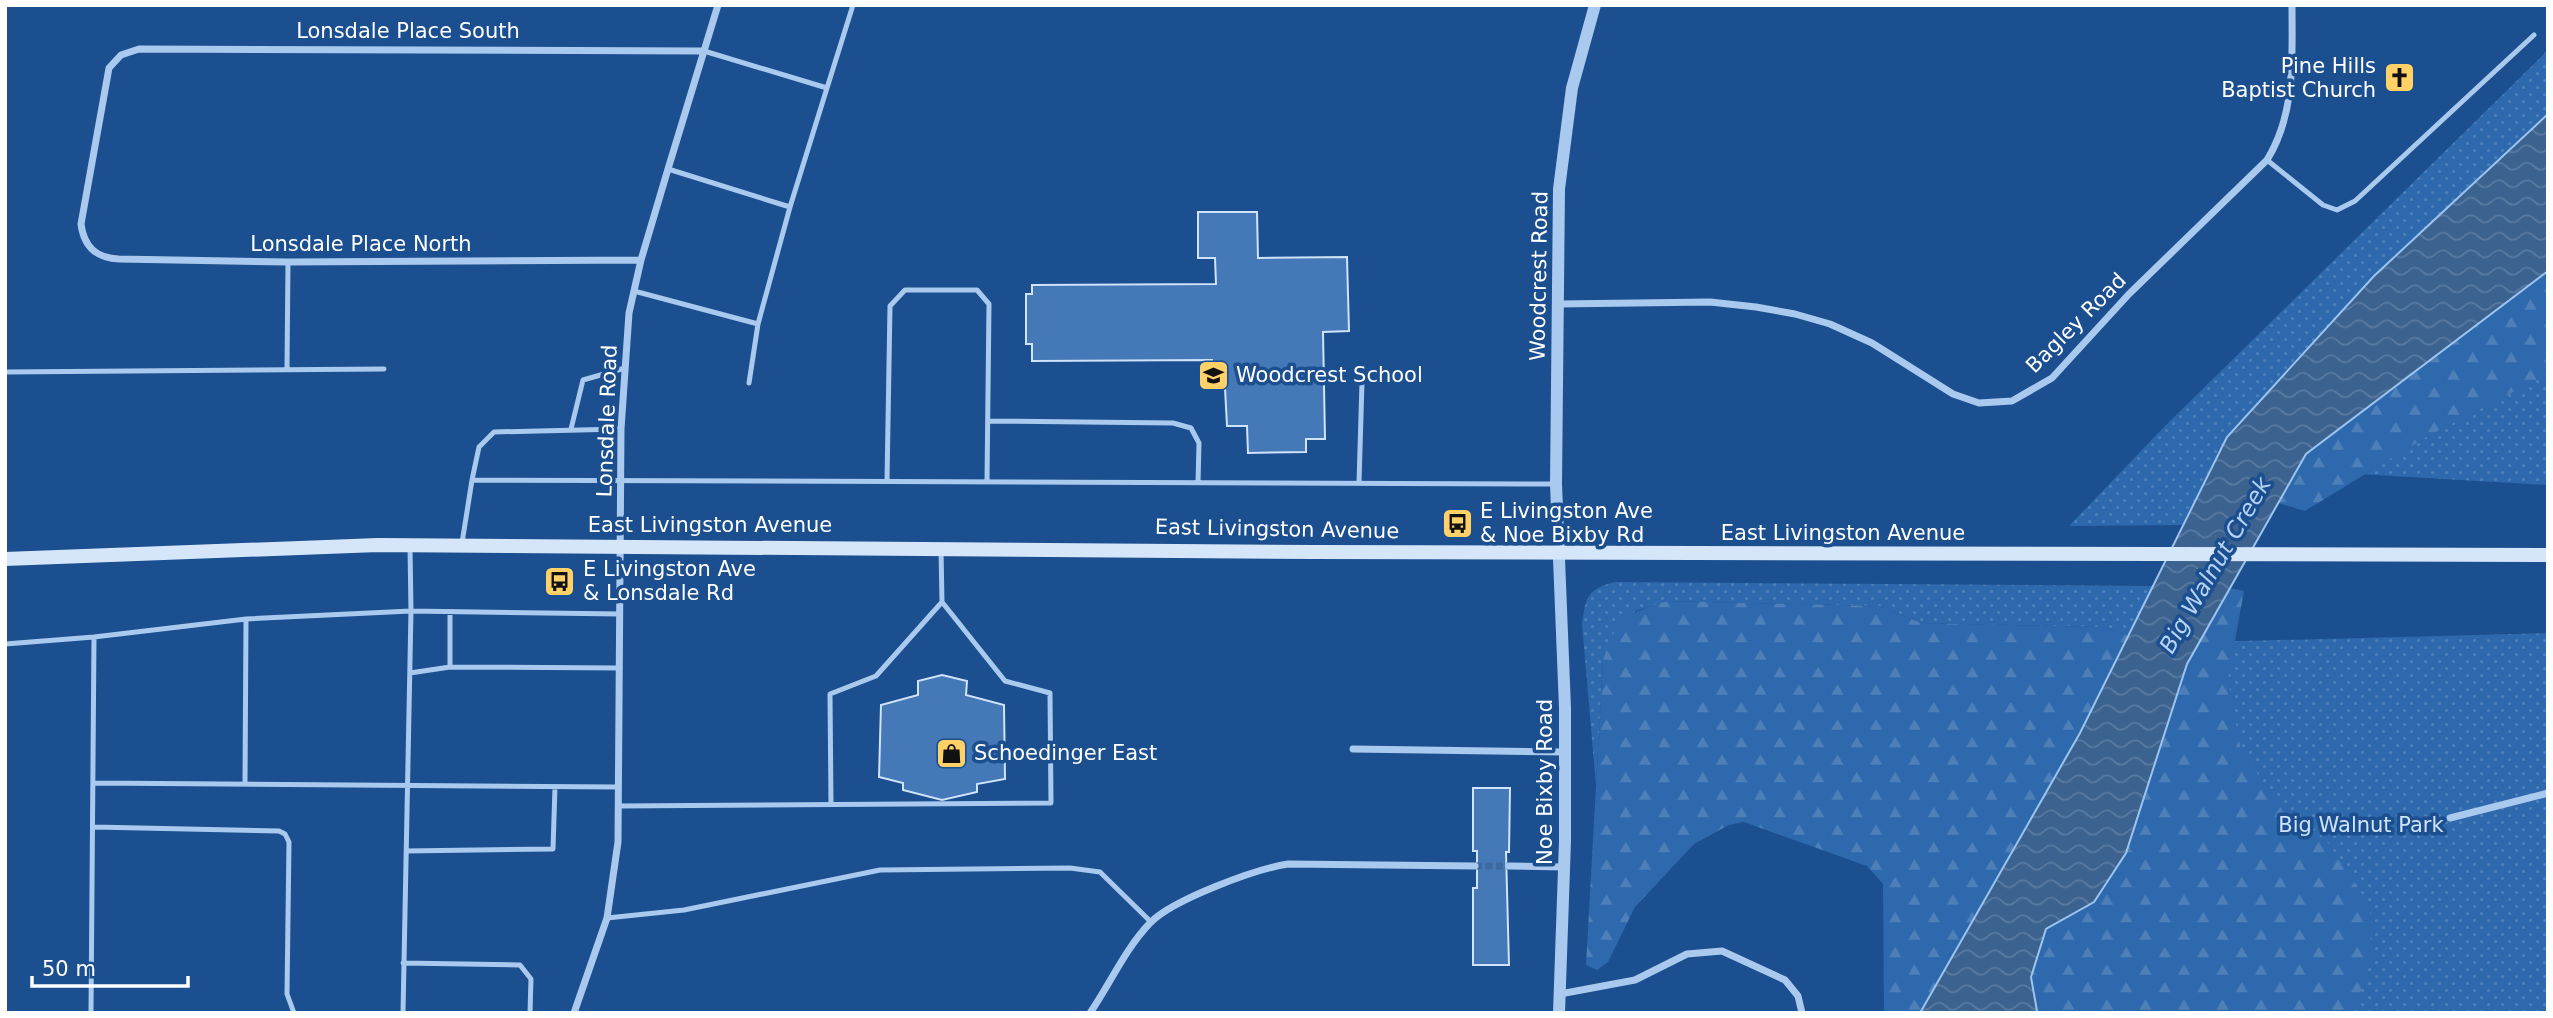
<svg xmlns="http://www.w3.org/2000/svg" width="2553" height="1018" viewBox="0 0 2553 1018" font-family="'DejaVu Sans',sans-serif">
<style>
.green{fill:url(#green-dots)}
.forest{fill:url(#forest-firs)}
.water{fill:url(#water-waves);stroke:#9cc4f0;stroke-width:2}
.building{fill:#4478b7;stroke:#cfe3fa;stroke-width:2}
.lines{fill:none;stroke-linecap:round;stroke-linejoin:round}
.minor-tunnel{stroke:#3d69a0;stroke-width:7;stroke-dasharray:7 3.5;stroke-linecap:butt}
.service{stroke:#a9c9ee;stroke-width:5}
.minor{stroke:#a9c9ee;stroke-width:7}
.tertiary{stroke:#a9c9ee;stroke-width:12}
.secondary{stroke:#d6e6fa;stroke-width:14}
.labels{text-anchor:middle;stroke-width:7;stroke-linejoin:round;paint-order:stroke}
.street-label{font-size:21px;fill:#fff;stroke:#1b4f8f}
.poi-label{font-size:21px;fill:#fff;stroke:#1b4f8f;text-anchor:start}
.park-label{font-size:21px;fill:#cfe3fa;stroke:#1b4f8f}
.water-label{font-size:23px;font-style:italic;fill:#b5d3f5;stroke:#1b4f8f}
</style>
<defs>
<pattern id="green-dots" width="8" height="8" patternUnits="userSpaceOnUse" patternTransform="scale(1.75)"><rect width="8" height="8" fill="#2e69ad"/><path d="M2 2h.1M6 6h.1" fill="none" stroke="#4d80b9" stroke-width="1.8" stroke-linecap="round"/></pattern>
<pattern id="forest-firs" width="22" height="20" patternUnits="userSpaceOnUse" patternTransform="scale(1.75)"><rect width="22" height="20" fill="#2e69ad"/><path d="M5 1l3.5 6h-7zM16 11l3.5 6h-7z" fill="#4d80b9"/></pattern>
<pattern id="water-waves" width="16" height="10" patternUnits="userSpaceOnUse" patternTransform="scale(1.75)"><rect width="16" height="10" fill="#3c6290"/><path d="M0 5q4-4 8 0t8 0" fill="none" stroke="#597aa1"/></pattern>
</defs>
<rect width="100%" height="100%" fill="#1b4f8f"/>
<!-- green -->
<path class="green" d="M2548,50v64l-174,162 -147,160 -44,89 -114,1 96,-100z
M2548,199v286l-277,-16z
M1615,582l538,4 -25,50 -25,-9 -182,-4 -41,-17 -212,-5 -33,10 -32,50 -7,125 -14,-162c4,-27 5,-35 33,-42z
M2548,633v380h-551l170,-370z"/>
<!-- forest -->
<path class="forest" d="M2548,271v103l-122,63 -121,74 -27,-8 28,-49z
M2230,588l14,3 -16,88 13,72 36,50 51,42 42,63 3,49 -20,58h-317l1,-3 -6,-33 15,-48 48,-27 71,-173 22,-65z
M1668,601l212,5 41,17 182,4 25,9 -48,97 -160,280h-36l-1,-129 -16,-18 -123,-44 -15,3 -35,19 -59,63 -27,55 -11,8 -11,-5 17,-304c14,-44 21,-47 65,-60z"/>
<!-- water -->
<path class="water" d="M2548,114v157l-242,183 -119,210 -61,189 -32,49 -48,27 -15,48 6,34 -1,2h-116l160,-280 147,-296 147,-161z"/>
<!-- building -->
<path class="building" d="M1198,212h59l1,46 89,-1 2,74 -26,1 2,107h-19v13l-58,1 -1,-27h-20l-2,-38 -12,-1 -1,-27 -180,1v-17h-6v-50h6v-9l184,-1 -1,-26h-17z
M942,675l25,6 -1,14 38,10 1,74 -28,5v8l-35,8 -39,-10v-7l-24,-6 2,-72 37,-10v-14z
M1473,788h37l-1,64h-3l3,113h-36v-77h4v-37h-4z"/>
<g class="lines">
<!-- minor-tunnel -->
<path class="minor-tunnel" d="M1475,866h34"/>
<!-- service -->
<path class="service" d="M704,51l123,37 -37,119
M827,88l26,-83
M2267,160l56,45 14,5 18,-9 179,-166
M668,169l122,38 -32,117 -9,59
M634,291l124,33
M287,368l1,-106
M5,372l379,-3
M988,421l185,2 18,5 8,15 -1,40
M571,429l12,-49 42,-12
M472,480l7,-33 15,-15 127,-3
M887,481l3,-175 15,-16h72l12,14 -2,177
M1359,483l3,-101
M462,543l10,-63 1084,4
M94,637l152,-18 165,-8 209,3
M5,644l89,-7 -3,376
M450,667v-54
M410,673l40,-6 170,1
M94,783l524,4
M245,784l1,-165
M831,804l-1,-110 46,-18 66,-74
M618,806l433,-3 -1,-110 -45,-12 -63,-79 -1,-53
M94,827l185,4 6,3 4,8 -2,152 7,19
M406,851l147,-2 2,-62
M607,918l77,-8 196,-40 190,-2 30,4 51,50
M403,963l117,2 11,14 -1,34
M403,1013l8,-402 -1,-64"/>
<!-- minor -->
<path class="minor" d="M641,260l-353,2 -169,-3c-23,-1 -35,-12 -38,-35l28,-156 12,-13 18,-6 565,2
M1558,304l152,-2 46,5 39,7 35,10 42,19 81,51 26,9 33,-2 40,-23 77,-84 138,-134c29,-47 25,-101 25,-155
M1353,749l212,3
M2450,818l98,-25
M1509,866l56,1
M1560,994l75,-14 52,-26 35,-3 63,29 13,16 4,17
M574,1013l33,-95 11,-76 3,-413 8,-116 12,-53 27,-91 50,-164
M1090,1013c20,-29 35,-64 60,-90 22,-23 105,-54 138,-59l187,2"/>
<!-- tertiary -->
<path class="tertiary" d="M1559,1013l6,-172v-133l-9,-224 3,-295 13,-101 23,-83"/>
<!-- secondary -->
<path class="secondary" d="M5,559l373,-14 936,7 1234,3"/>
</g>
<!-- icons -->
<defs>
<symbol id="church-square" viewBox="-11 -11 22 22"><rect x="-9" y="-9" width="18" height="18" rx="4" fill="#ffd166" stroke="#1b4f8f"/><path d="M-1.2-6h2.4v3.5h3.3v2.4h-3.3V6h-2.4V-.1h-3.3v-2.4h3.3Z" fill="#111"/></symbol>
<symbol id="school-square" viewBox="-11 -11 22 22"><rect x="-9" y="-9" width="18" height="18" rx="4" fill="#ffd166" stroke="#1b4f8f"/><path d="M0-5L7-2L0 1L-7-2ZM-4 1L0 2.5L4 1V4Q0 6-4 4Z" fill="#111"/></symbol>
<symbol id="bus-square" viewBox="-11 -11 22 22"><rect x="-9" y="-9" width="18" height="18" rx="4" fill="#ffd166" stroke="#1b4f8f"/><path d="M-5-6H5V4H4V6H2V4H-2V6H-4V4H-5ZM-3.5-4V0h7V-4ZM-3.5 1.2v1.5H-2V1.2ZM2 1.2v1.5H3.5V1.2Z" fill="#111"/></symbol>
<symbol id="shop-square" viewBox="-11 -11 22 22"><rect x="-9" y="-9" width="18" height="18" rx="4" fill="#ffd166" stroke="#1b4f8f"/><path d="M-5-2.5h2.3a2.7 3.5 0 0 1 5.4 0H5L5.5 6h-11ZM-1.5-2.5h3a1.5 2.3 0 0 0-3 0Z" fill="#111"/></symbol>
</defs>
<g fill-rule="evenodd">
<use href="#church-square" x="2382" y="60" width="35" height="35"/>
<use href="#school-square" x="1196" y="358" width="35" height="35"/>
<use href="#bus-square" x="1440" y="506" width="35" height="35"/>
<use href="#bus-square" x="542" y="564" width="35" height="35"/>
<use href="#shop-square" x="934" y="736" width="35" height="35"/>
</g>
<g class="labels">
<!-- street labels -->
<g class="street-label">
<text x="408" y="38">Lonsdale Place South</text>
<text x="361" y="251">Lonsdale Place North</text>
<text transform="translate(1539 276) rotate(-89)" y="7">Woodcrest Road</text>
<text transform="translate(2076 323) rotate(-45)" y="7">Bagley Road</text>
<text transform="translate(607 421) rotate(-88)" y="7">Lonsdale Road</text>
<text x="710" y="532">East Livingston Avenue</text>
<text transform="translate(1277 529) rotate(1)" y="7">East Livingston Avenue</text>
<text x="1843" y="540">East Livingston Avenue</text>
<text transform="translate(1545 782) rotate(-90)" y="7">Noe Bixby Road</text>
</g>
<!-- poi labels -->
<g class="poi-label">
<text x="2376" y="73" text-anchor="end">Pine Hills<tspan x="2376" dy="24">Baptist Church</tspan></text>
<text x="1236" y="382">Woodcrest School</text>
<text x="1480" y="518">E Livingston Ave<tspan x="1480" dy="24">&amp; Noe Bixby Rd</tspan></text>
<text x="583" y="576">E Livingston Ave<tspan x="583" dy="24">&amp; Lonsdale Rd</tspan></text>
<text x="974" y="760">Schoedinger East</text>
</g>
<!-- park labels -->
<g class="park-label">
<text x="2361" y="832">Big Walnut Park</text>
</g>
<!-- water labels -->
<g class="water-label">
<text transform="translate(2215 565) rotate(-60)" y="8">Big Walnut Creek</text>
</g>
</g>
<!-- border -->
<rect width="2553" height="1018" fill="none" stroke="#ffffff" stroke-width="14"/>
<!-- scale -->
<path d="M32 976v10h156v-10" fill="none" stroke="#ffffff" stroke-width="3.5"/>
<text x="42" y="976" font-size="21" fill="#ffffff" stroke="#1b4f8f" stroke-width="5" paint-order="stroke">50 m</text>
</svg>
